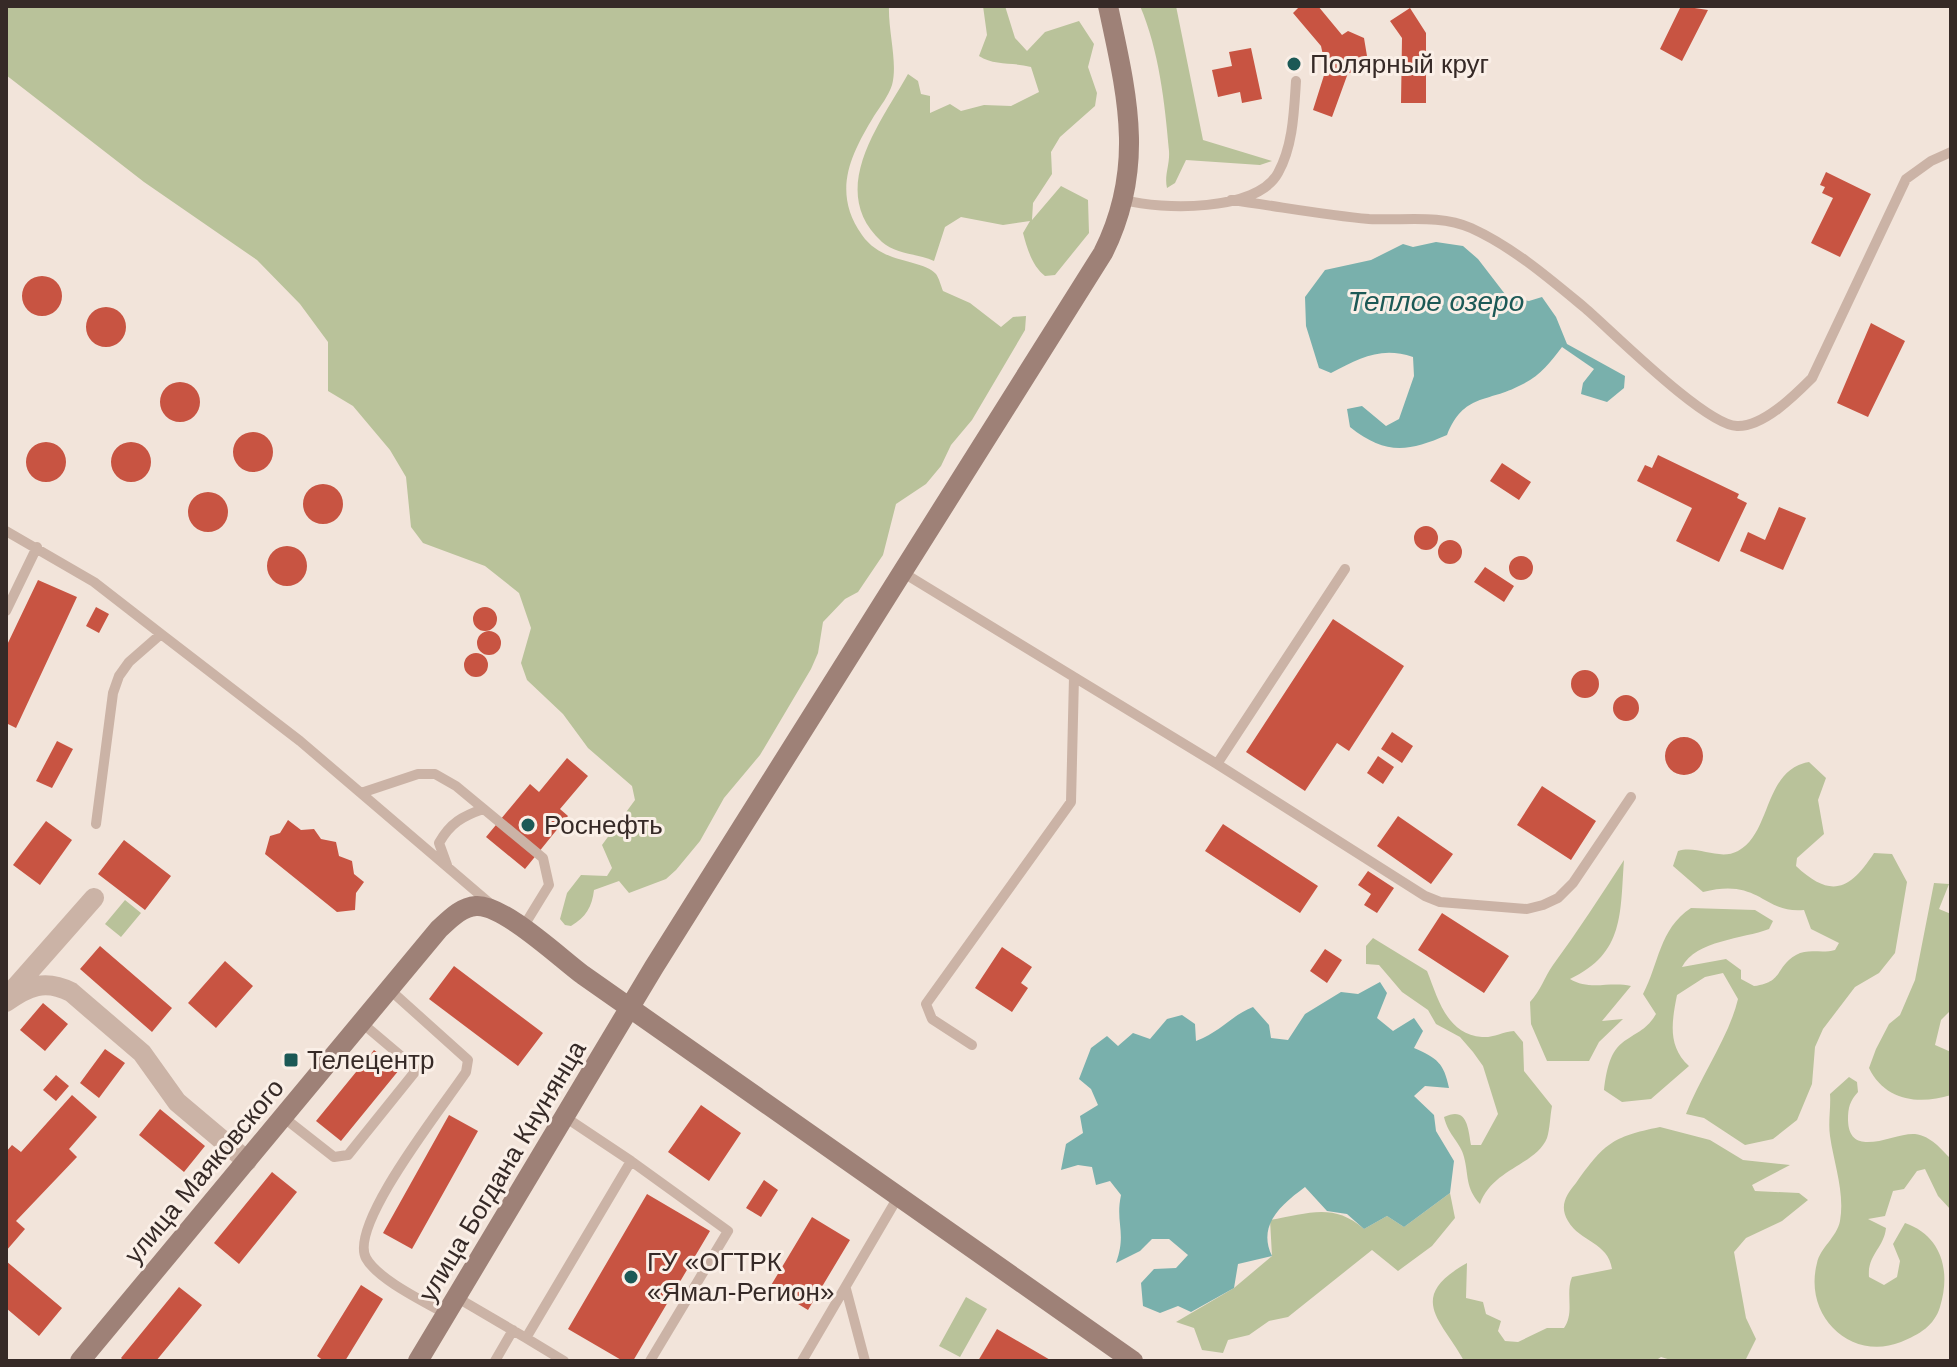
<svg xmlns="http://www.w3.org/2000/svg" width="1957" height="1367" viewBox="0 0 1957 1367" font-family="Arial,sans-serif">
<style>
.green{fill:#b9c29a}
.water{fill:#79b0ac}
.building{fill:#c85442}
.lines{fill:none;stroke-linecap:round;stroke-linejoin:round}
.lane{stroke:#cbb3a6;stroke-width:10}
.street{stroke:#cbb3a6;stroke-width:20}
.secondary{stroke:#9e8177;stroke-width:20}
.poi-dot{fill:#1c5956;stroke:#faefe7;stroke-width:3}
.labels{text-anchor:middle;stroke-width:6;stroke-linejoin:round;paint-order:stroke}
.poi-label{font-size:26px;fill:#362a27;stroke:#faefe7;text-anchor:start}
.street-label{font-size:26px;fill:#362a27;stroke:#faefe7}
.water-label{font-size:28px;font-style:italic;fill:#1c5956;stroke:#faefe7}
</style>
<rect width="100%" height="100%" fill="#f2e4da"/>
<!-- green -->
<path class="green" d="M6,6h883c-1,25 9,57 3,79 -3,10 -12,22 -18,31 -24,40 -42,76 -12,119 21,30 59,23 74,39 3,4 5,12 7,17l27,12 31,24 12,-10 13,-1 -1,14 -53,90 -21,25 -10,21 -15,18 -30,20 -13,51 -25,37 -13,7 -22,23 -5,31 -7,16 -51,86 -36,43 -24,43 -24,29 -10,9 -37,14 -10,-12 -25,9c-2,17 -8,27 -23,36l-6,-1 -5,-6 7,-26 14,-18 26,1 5,-8 -10,-23 33,-45 -3,-14 -44,-38 -25,-34 -36,-34 -6,-17 10,-35 -12,-35 -34,-27 -62,-23 -12,-16 -5,-50 -16,-27 -37,-44 -25,-15v-49l-28,-38 -43,-44 -113,-78 -138,-107z
M983,6h22l10,32 12,13 18,-19 34,-11 15,23 -6,23 9,26 -2,13 -35,31 -9,15 1,22 -19,29 -1,17 29,-34 27,14 1,33 -34,42 -10,1c-13,-10 -18,-28 -22,-43l7,-12 -27,4 -42,-8 -16,10 -11,34c-15,-7 -39,-7 -52,-19 -56,-51 -2,-118 26,-168l10,7 3,13 9,2v17l20,-9 11,7 23,-6 27,1 28,-14 -8,-25c-17,-5 -37,-1 -52,-11l8,-21z
M1140,6h36l27,134 69,21 -12,4 -74,-5 -11,23 -8,5c-3,-13 3,-23 2,-37 -4,-47 -10,-101 -29,-145z
M1809,762l17,16 -8,22 6,34 -27,24 -1,8c35,33 54,24 78,-13l18,1 15,28 -12,71 -16,20 -24,14 -32,42 -8,18 -3,37 -15,36 -24,19 -28,6 -41,-27 -18,-4c15,-39 43,-77 52,-115l-15,-26 -18,4 -28,18c-5,26 -10,51 12,71l-38,33 -29,3 -18,-12c2,-16 5,-37 18,-47 14,-11 24,-12 34,-29l-13,-20c16,-30 16,-65 48,-86l64,2 18,11 -4,8c-26,10 -73,11 -87,38l44,-8 15,11v9l13,7c30,-4 21,-19 42,-31 12,-7 26,-1 39,-5l4,-7 -28,-14 -7,-19c-41,4 -44,-33 -101,-18l-30,-26 5,-15c20,-6 41,10 60,0 34,-18 25,-81 71,-89z
M1624,860c-4,53 1,93 -54,119 19,12 40,2 61,7l-29,35 21,-2 -24,23 -10,19h-42l-16,-37 -1,-22c11,-12 14,-24 23,-37 25,-34 48,-70 71,-105z
M1934,883l15,1 -10,25 12,5v96l-10,10 -6,25 16,7v43c-32,10 -66,6 -82,-27l7,-19 13,-25 11,-9 15,-35z
M125,900l16,13 -20,24 -16,-13z
M1373,938l54,33c11,27 19,63 55,66 11,1 20,-5 32,-6l9,11 1,29 28,35c-2,10 -2,23 -5,32 -11,27 -55,31 -67,66 -15,-17 -11,-28 -16,-47 -3,-14 -16,-22 -20,-40 23,-11 24,10 27,28h10l17,-31 -15,-48 -10,-14 -13,-15 -24,-13 -8,-14 -26,-18 -23,-27 -13,-1v-18z
M1849,1077l8,5 1,10c-8,9 -10,15 -10,28 1,41 47,12 67,14 16,2 26,15 36,25v51l-13,-14 -13,-27 -8,2 -13,18 -11,2 -8,25 -17,3 18,9c-2,20 -19,27 -17,49l15,8 13,-8 3,-16 -7,-17 12,-21c37,13 46,48 35,84 -6,19 -20,27 -39,35 -50,20 -98,-26 -84,-79 3,-15 20,-26 23,-42 5,-28 -6,-57 -10,-85 -2,-14 1,-28 0,-42z
M1660,1127l50,13 33,20 47,5 -38,20 3,6 44,2 9,7 -26,21 -36,17 -12,14 12,66 10,21 -11,22h-71l-13,-4 -6,4h-191c-22,-41 -59,-63 3,-98l-1,35 17,4 3,12 15,7 -3,10 7,10 13,1 29,-14h17c11,-16 1,-34 8,-51l40,-8c-4,-27 -32,-27 -44,-48 -9,-15 -2,-26 8,-38 28,-39 35,-46 84,-56z
M1450,1193l5,25 -23,28 -34,25 -26,-21 -84,67 -19,4 -20,14 -21,5 -5,13 -21,-3 -8,-22 -18,-6 58,-34 38,-32 -2,-36c38,-6 63,-18 94,9l23,-13 17,11z
M966,1297l21,12 -27,48 -21,-11z"/>
<!-- water -->
<path class="water" d="M1436,242l27,4 15,13 30,39 21,3 13,-4 14,20 11,27 58,32 -1,12 -17,14 -26,-8 2,-11 11,-14 -32,-22c-12,16 -22,29 -41,38 -34,18 -57,8 -74,50 -39,17 -62,20 -97,-8l-3,-18 15,-3 24,20 13,-7 15,-43 -1,-19c-32,-11 -53,1 -82,16l-12,-5 -13,-42 -1,-29 20,-27 46,-10 32,-16 10,3z
M1380,982l7,11 -10,25 16,13 21,-13 9,13 -9,17c23,10 30,15 35,40l-24,-2 -11,10 20,19 2,16 18,30 -4,32 -46,34 -17,-11 -23,13 -17,-15 -20,-3 -22,-24c-24,18 -48,38 -33,69l-34,8 -4,24 -43,24 -13,-6 -18,7 -17,-7 -2,-23 13,-14 22,-1 12,-13 -19,-16h-17l-12,12 -24,12c11,-31 -1,-39 5,-68l-11,-14 -14,4 -4,-18 -14,-2 -17,5 5,-26 17,-11 -3,-17 18,-11 -7,-16 -12,-10 12,-31 16,-12 11,10 15,-13 17,6 17,-20 15,-4 13,9 1,17c26,-10 33,-24 57,-34l16,18 2,13 17,2 17,-26 36,-22 17,2z"/>
<!-- building -->
<path class="building" d="M1300,6h18l24,29 6,-4 16,7 4,24 -14,11h-6l-16,44 -19,-7 13,-41 -5,-23 -28,-33z
M1681,6l27,4 -26,51 -22,-12z
M1410,8l16,25v70h-25l1,-65 -12,-17z
M1251,48l11,51 -20,4 -2,-11 -22,5 -6,-27 20,-4 -3,-14z
M1826,172l45,22 -31,63 -29,-14 22,-45 -11,-5 3,-6 -5,-2z
M22 296a20 20 0 1 1 40 0a20 20 0 1 1-40 0Z
M86 327a20 20 0 1 1 40 0a20 20 0 1 1-40 0Z
M1871,323l34,18 -37,76 -31,-14z
M160 402a20 20 0 1 1 40 0a20 20 0 1 1-40 0Z
M233 452a20 20 0 1 1 40 0a20 20 0 1 1-40 0Z
M111 462a20 20 0 1 1 40 0a20 20 0 1 1-40 0Z
M26 462a20 20 0 1 1 40 0a20 20 0 1 1-40 0Z
M1658,455l81,39 -2,4 10,5 -28,59 -43,-21 16,-33 -55,-27 8,-16 7,3z
M1502,463l29,19 -12,18 -29,-19z
M303 504a20 20 0 1 1 40 0a20 20 0 1 1-40 0Z
M188 512a20 20 0 1 1 40 0a20 20 0 1 1-40 0Z
M1779,507l27,11 -23,52 -43,-19 8,-19 17,8z
M1414 538a12 12 0 1 1 24 0a12 12 0 1 1-24 0Z
M1438 552a12 12 0 1 1 24 0a12 12 0 1 1-24 0Z
M267 566a20 20 0 1 1 40 0a20 20 0 1 1-40 0Z
M1509 568a12 12 0 1 1 24 0a12 12 0 1 1-24 0Z
M1485,567l29,19 -10,16 -30,-20z
M38,580l39,17 -61,131 -10,-5v-76z
M96,607l13,7 -10,19 -13,-7z
M473 619a12 12 0 1 1 24 0a12 12 0 1 1-24 0Z
M1333,619l71,47 -55,85 -12,-8 -32,48 -59,-39z
M477 643a12 12 0 1 1 24 0a12 12 0 1 1-24 0Z
M464 665a12 12 0 1 1 24 0a12 12 0 1 1-24 0Z
M1571 684a14 14 0 1 1 28 0a14 14 0 1 1-28 0Z
M1613 708a13 13 0 1 1 26 0a13 13 0 1 1-26 0Z
M1392,732l21,14 -11,17 -21,-14z
M1665 756a19 19 0 1 1 38 0a19 19 0 1 1-38 0Z
M57,741l16,8 -21,39 -16,-7z
M1378,756l16,11 -11,17 -16,-11z
M567,758l21,18 -28,33 8,7 -43,53 -39,-32 44,-53 9,8z
M1542,786l54,35 -25,39 -54,-35z
M1398,816l55,38 -22,30 -54,-38z
M288,820l13,10 13,-1 7,10 15,3 3,14 13,5 2,13 10,8 -8,11 -1,17 -18,2 -72,-58 5,-18 10,-3z
M46,821l26,19 -32,45 -27,-20z
M1223,824l95,62 -18,27 -95,-62z
M124,840l47,36 -26,34 -47,-36z
M1368,871l26,17 -17,25 -13,-8 7,-11 -13,-9z
M1442,913l67,43 -25,37 -66,-43z
M100,946l72,62 -20,24 -72,-63z
M1002,947l30,20 -11,16 7,5 -16,24 -37,-24z
M1325,949l17,11 -15,23 -17,-12z
M225,961l28,25 -37,42 -28,-25z
M454,966l89,67 -25,33 -89,-67z
M43,1003l25,21 -23,27 -25,-21z
M105,1049l20,14 -26,35 -19,-15z
M374,1050l25,20 -58,71 -25,-20z
M56,1075l13,11 -13,15 -13,-11z
M72,1095l25,22 -28,32 8,8 -61,64 9,8 -19,22v-99l6,-7 9,7z
M701,1105l40,28 -32,48 -41,-29z
M160,1109l45,37 -21,26 -45,-37z
M449,1115l29,16 -66,118 -29,-16z
M272,1172l25,20 -58,72 -25,-21z
M764,1180l14,10 -17,27 -15,-9z
M647,1194l63,37 -77,130h-10l-55,-32z
M812,1217l38,23 -42,70 -38,-23z
M6,1261l56,47 -23,28 -33,-28z
M361,1285l22,14 -38,62h-21l-7,-5z
M179,1287l23,18 -46,56h-32l-3,-3z
M997,1329l55,32h-74z"/>
<g class="lines">
<!-- lane -->
<path class="lane" d="M1125,200c36,10 132,12 153,-27 15,-27 16,-61 18,-92
M1231,200c46,6 92,15 138,19 34,2 70,-5 102,9 42,19 79,51 114,80 28,24 120,117 152,118 26,1 57,-30 75,-48l94,-199 25,-18 20,-9
M6,531l88,51 67,52
M902,572l172,105 -3,125 -145,202 6,15 40,26
M6,611l31,-64
M1074,677l143,87 128,-195
M1217,764l208,132 15,6 87,7 16,-4 15,-7 15,-15 58,-86
M361,793l57,-19h17l21,12 87,72 6,27 -27,44
M96,824l17,-131 6,-17 10,-14 32,-28 139,107 193,165
M447,865l-8,-22c11,-20 24,-27 44,-34
M389,989l79,71 -2,12c-21,32 -118,153 -100,186 11,21 59,44 80,56
M283,1117l51,40 14,-2 66,-82v-6l-52,-44
M631,1161l97,70 -78,130
M846,1289l19,72
M456,1297l70,41 105,-177 -66,-44
M526,1338l38,23
M495,1361l18,-31
M802,1361l96,-164"/>
<!-- street -->
<path class="street" d="M12,991l82,-93
M6,1002c22,-16 39,-23 65,-10l71,61 35,49 70,59"/>
<!-- secondary -->
<path class="secondary" d="M80,1361l359,-432c11,-10 22,-22 37,-23 27,-2 84,52 107,69l550,386
M418,1361l236,-394 449,-714c43,-86 24,-158 5,-247"/>
</g>
<!-- markers -->
<g class="poi-dot">
<circle cx="1294" cy="64" r="8"/>
<circle cx="528" cy="825" r="8"/>
<rect x="283" y="1052" width="16" height="16" rx="4"/>
<circle cx="631" cy="1277" r="8"/>
</g>
<g class="labels">
<!-- poi labels -->
<g class="poi-label">
<text x="1310" y="73">Полярный круг</text>
<text x="544" y="834">Роснефть</text>
<text x="307" y="1069">Телецентр</text>
<text x="647" y="1271">ГУ «ОГТРК<tspan x="647" dy="30">«Ямал-Регион»</tspan></text>
</g>
<!-- street labels -->
<g class="street-label">
<text transform="translate(204 1171) rotate(-50)" y="9">улица Маяковского</text>
<text transform="translate(502 1171) rotate(-59)" y="9">улица Богдана Кнунянца</text>
</g>
<!-- water labels -->
<g class="water-label">
<text x="1436" y="311">Теплое озеро</text>
</g>
</g>
<!-- border -->
<rect width="1957" height="1367" fill="none" stroke="#362a27" stroke-width="16"/>
</svg>
